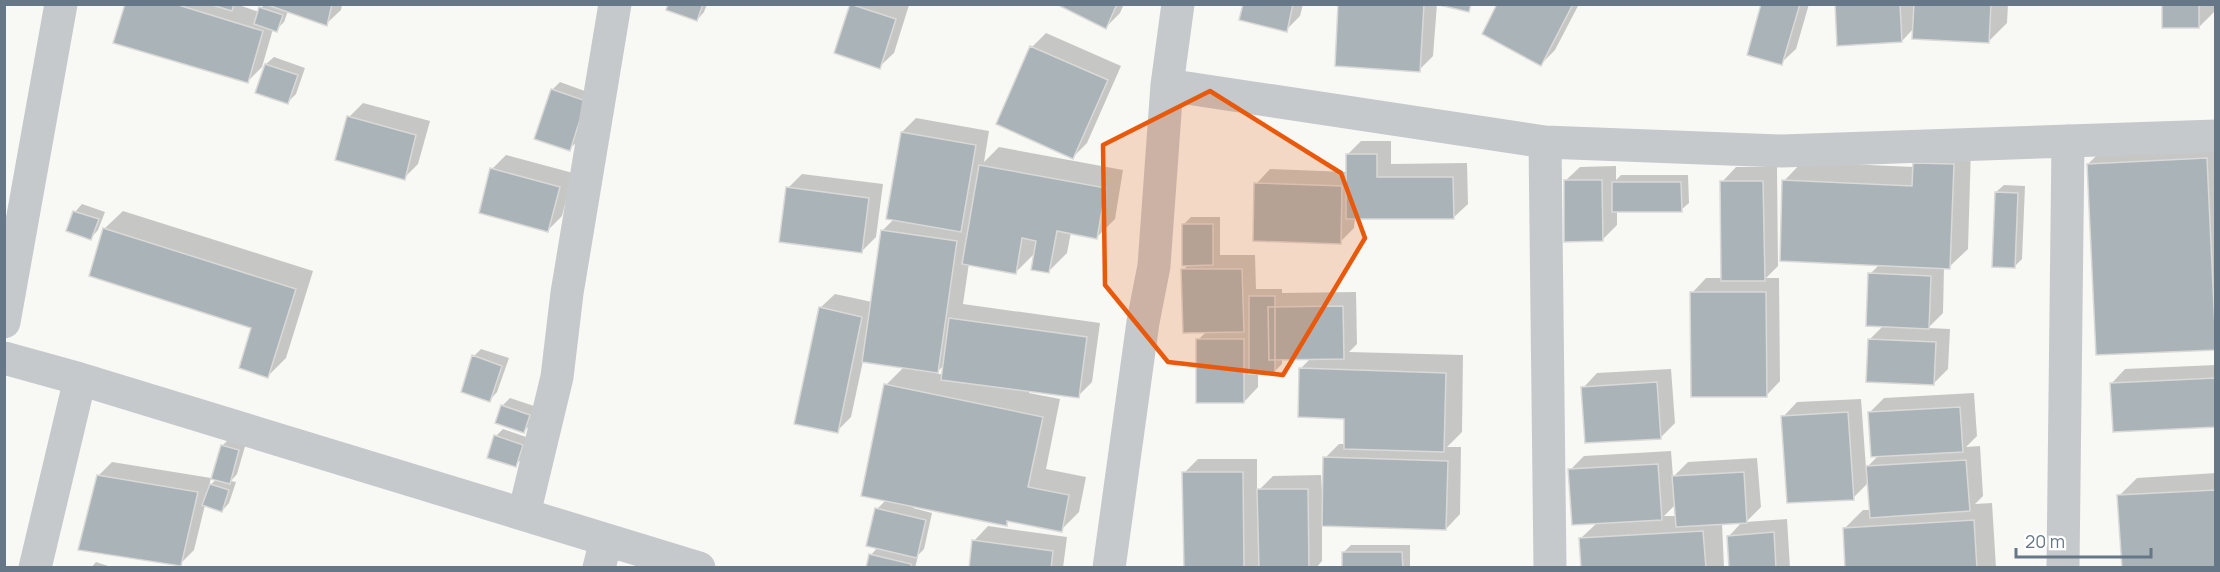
<svg xmlns="http://www.w3.org/2000/svg" width="2220" height="572" viewBox="0 0 2220 572" font-family="Manrope,sans-serif">
<style>
.shadow{fill:#0003;fill-rule:evenodd}
.building{fill:#aab3b8;stroke:#d9d9d7;stroke-width:1.5}
.lines{fill:none;stroke-linecap:round;stroke-linejoin:round}
.street{stroke:#c5c9cc;stroke-width:33}
.marked{fill:#e8590c;fill-opacity:0.2;stroke:#e8590c;stroke-width:4.5;stroke-linejoin:round}
</style>
<rect width="100%" height="100%" fill="#f8f8f5"/>
<!-- shadow -->
<path class="shadow" d="M126,4h110l23,8 5,-8h78l-1,6 -15,14 -38,-13 -4,11 -8,8 -3,-1 -11,38 -14,14z
M669,4h38l-3,8 -7,8z
M1059,4h65l-4,9 -14,14z
M1244,4h59l-3,12 -14,14z
M1339,4h98l-4,52 -14,14z
M1499,4h80l-24,46 -14,14z
M1763,4h46l-13,45 -15,14z
M1836,4h172l-1,19 -18,18 -75,-13 -12,13z
M2164,4h52v6l-17,17z
M852,5h57l-15,48 -15,14z
M1046,33l75,33 -34,77 -14,14 -41,-110z
M274,57l31,11 -9,26 -8,8 -31,-10 9,-28z
M560,82l33,12 -16,48 -8,7 -17,-59z
M363,103l67,18 -12,43 -14,14 -55,-61z
M916,118l73,13 -5,31 15,-15 124,23 -8,49 -18,18 -26,-5 -4,21 -19,19 -12,-20 -20,20 -47,-9 -6,41 137,19 -8,59 -14,14 -49,-6v3l31,6 -14,70 40,8 -7,35 -18,18 -50,-10 -5,4 -92,-19 -1,3 19,5 -8,36 -7,7h1l-3,12h-47l3,-13 7,-8 -1,-38 9,-9v-115l18,-18 -41,-6 -12,56 -14,14 -17,-123 15,-14 37,8 10,-71 12,-12 8,-87zM945,364l-2,11 -7,-2z
M1361,141h30v23l76,-1 1,41 -15,14h-98l-1,10 -14,14 -84,-58 14,-15 77,3v-17z
M2216,141v207l-128,-184 18,-18z
M1932,145l39,2 -3,102 -19,18h-5l-1,46 -15,15 22,1 -2,40 -15,15 -64,-44 15,-15 -14,-51 10,-10 -96,-83 18,-19 112,5v-4z
M506,155l67,18 -11,43 -14,14 -56,-61z
M1616,166v14l5,-5h67l1,28 -8,7h-64v15l-14,14 -38,-58 15,-14z
M1736,167h41l1,99 -12,12h13l1,103 -14,15 -74,-103 14,-15h17l-1,-96z
M802,174l81,10 -7,53 -14,14 -74,-63z
M2004,185l21,1 -3,73 -8,8 -18,-75z
M82,204l23,8 -7,18 -7,8 -16,-26z
M123,211l190,60 -27,87 -18,18 -15,-49 -149,-98z
M1191,217h29v38h35l1,34h26v4l74,-1 1,52 -8,8 114,3 -1,77 -15,15h14l-1,67 -14,15 -124,-4v36l-6,7h-131l-1,-95 14,-14h59v33l16,-16 48,-1 1,16h2l1,-33 14,-14h7v-27l-46,-48 11,-11 -29,1v5l-8,8h-16v15l-14,15 -46,-62 8,-8 -23,-62 6,-6 -6,-39z
M481,349l28,9 -12,34 -7,8 -16,-44z
M2216,365v61l-105,-42 14,-15z
M1671,369l4,54 -14,14 -78,-49 14,-15z
M1974,393l3,43 -11,11 14,-1 3,50 -8,8 17,-1 4,65h-149l-2,-40 18,-18h8l-2,-28 -16,16 -70,-81 14,-15 64,-3 5,69 13,-13 -10,-42 15,-15z
M510,398l27,9 -6,17 -7,7 -22,-25z
M503,429l26,9 -6,20 -8,7 -19,-29z
M230,438l16,5 -9,31 -6,7 5,1 -7,21 -7,8 -17,-6 -11,45 -14,14 -82,-88 14,-14 99,16 -2,8 8,-7 5,-33z
M1671,451l2,26 15,-15 69,-4 4,49 -15,15 41,-3 3,49h-59l-2,-32 14,-15 -21,2 2,45h-141l-2,-30 16,-15 -27,-53 14,-14zM1676,504v12h-12z
M2216,473v95l-97,-72 18,-18z
M988,526l79,11 -4,31h-93l4,-27z
M1351,545h59v23h-67v-15z
M96,562l18,6h-23z"/>
<!-- building -->
<path class="building" d="M125,4h50l88,27 -15,52 -135,-40z
M209,4h25l-2,7z
M265,4h67l-5,22z
M668,4h35l-6,17 -31,-11z
M850,4l46,15 -16,50 -46,-16z
M1056,4h61l-11,25z
M1243,4h50l-6,28 -48,-12z
M1338,4h86l-4,68 -85,-6z
M1435,4h36l-2,8z
M1497,4h76l-32,62 -59,-32z
M1761,4h39l-18,61 -35,-10z
M1835,4h65l2,38 -65,4z
M1914,4h77l-2,39 -77,-4z
M2162,4h37v24h-37z
M259,7l24,8 -6,17 -23,-8z
M1030,46l78,34 -35,79 -77,-35z
M265,64l33,11 -10,29 -33,-11z
M551,89l35,12 -16,50 -36,-12z
M347,116l69,19 -11,45 -70,-20z
M901,132l75,13 -15,87 -75,-13z
M1346,154h31v23h76l1,42h-108z
M2207,158l9,192 -120,5 -9,-191z
M1913,163l41,1 -4,105 -170,-8 2,-81 130,6z
M979,165l127,23 -9,51 -40,-8 -8,42 -18,-3 5,-29 -14,-3 -6,36 -54,-10z
M490,168l70,19 -12,45 -69,-19z
M1564,180h38l1,61 -39,1z
M1720,181h43l2,100h-44z
M1612,182h69l1,30h-70z
M1254,183l88,3 -1,58 -88,-3z
M786,187l83,11 -7,55 -83,-11z
M1995,192l23,1 -3,75 -23,-1z
M73,211l26,8 -8,21 -25,-9z
M1182,224h31v41l-31,1z
M103,228l193,61 -28,89 -29,-10 12,-40 -162,-52z
M881,230l76,11 -19,132 -76,-11z
M1181,269h61l2,63 -61,1z
M1868,273l63,3 -2,53 -63,-3z
M1690,292h76l1,105h-76z
M1249,296h26v78h-26z
M1343,306l1,53 -75,1 -1,-53z
M819,307l43,10 -24,116 -44,-9z
M949,318l138,19 -8,61 -138,-18z
M1196,339h48v64h-48z
M1868,339l68,3 -2,43 -68,-3z
M472,355l30,11 -12,36 -29,-10z
M1299,368l147,5 -2,79 -100,-3v-30l-46,-2z
M2216,378v49l-103,5 -3,-49z
M1657,382l4,57 -76,4 -4,-56z
M884,384l159,33 -15,70 41,8 -7,37 -55,-11v5l-146,-30z
M501,405l29,10 -6,18 -29,-10z
M1960,407l3,45 -92,5 -3,-45z
M1848,412l6,88 -67,3 -6,-87z
M494,435l29,10 -7,22 -29,-9z
M221,445l18,5 -9,34 -19,-5z
M1323,457l125,4 -2,69 -124,-4z
M1966,460l4,51 -100,7 -4,-52z
M1658,464l4,56 -90,5 -4,-56z
M1182,472h61l1,96h-60z
M1744,472l3,51 -71,4 -4,-51z
M97,475l101,17 -17,74 -103,-16z
M210,484l19,6 -7,22 -20,-7z
M1257,489h51l1,79h-50z
M2216,490v78h-94l-5,-73z
M875,508l51,12 -9,38 -51,-12z
M1974,520l3,48h-132l-2,-40z
M1703,531l3,37h-125l-2,-30z
M1774,532l2,36h-47l-2,-32z
M972,540l81,11 -2,17h-82z
M1342,552h60l1,16h-61z
M869,554l42,10v4h-45z"/>
<g class="lines">
<!-- street -->
<path class="street" d="M1167,85l11,-81
M1545,142l5,426
M4,322l57,-318
M4,358l76,21 619,189
M524,514l33,-137 10,-84 48,-289
M35,568l45,-189
M599,568l7,-28
M1109,568l34,-246 11,-56 13,-181 378,57 237,9 434,-15
M2063,568l5,-427"/>
</g>
<!-- marked area -->
<path class="marked" d="M1210,91l131,82 24,65 -82,137 -115,-13 -63,-77 -2,-140z"/>
<!-- border -->
<rect width="2220" height="572" fill="none" stroke="#667887" stroke-width="12"/>
<!-- scale -->
<path d="M2016 548v9h135v-9" fill="none" stroke="#667887" stroke-width="3"/>
<text x="2025" y="548" font-size="18" fill="#667887" stroke="#ffffff" stroke-width="4.5" paint-order="stroke">20 m</text>
</svg>
